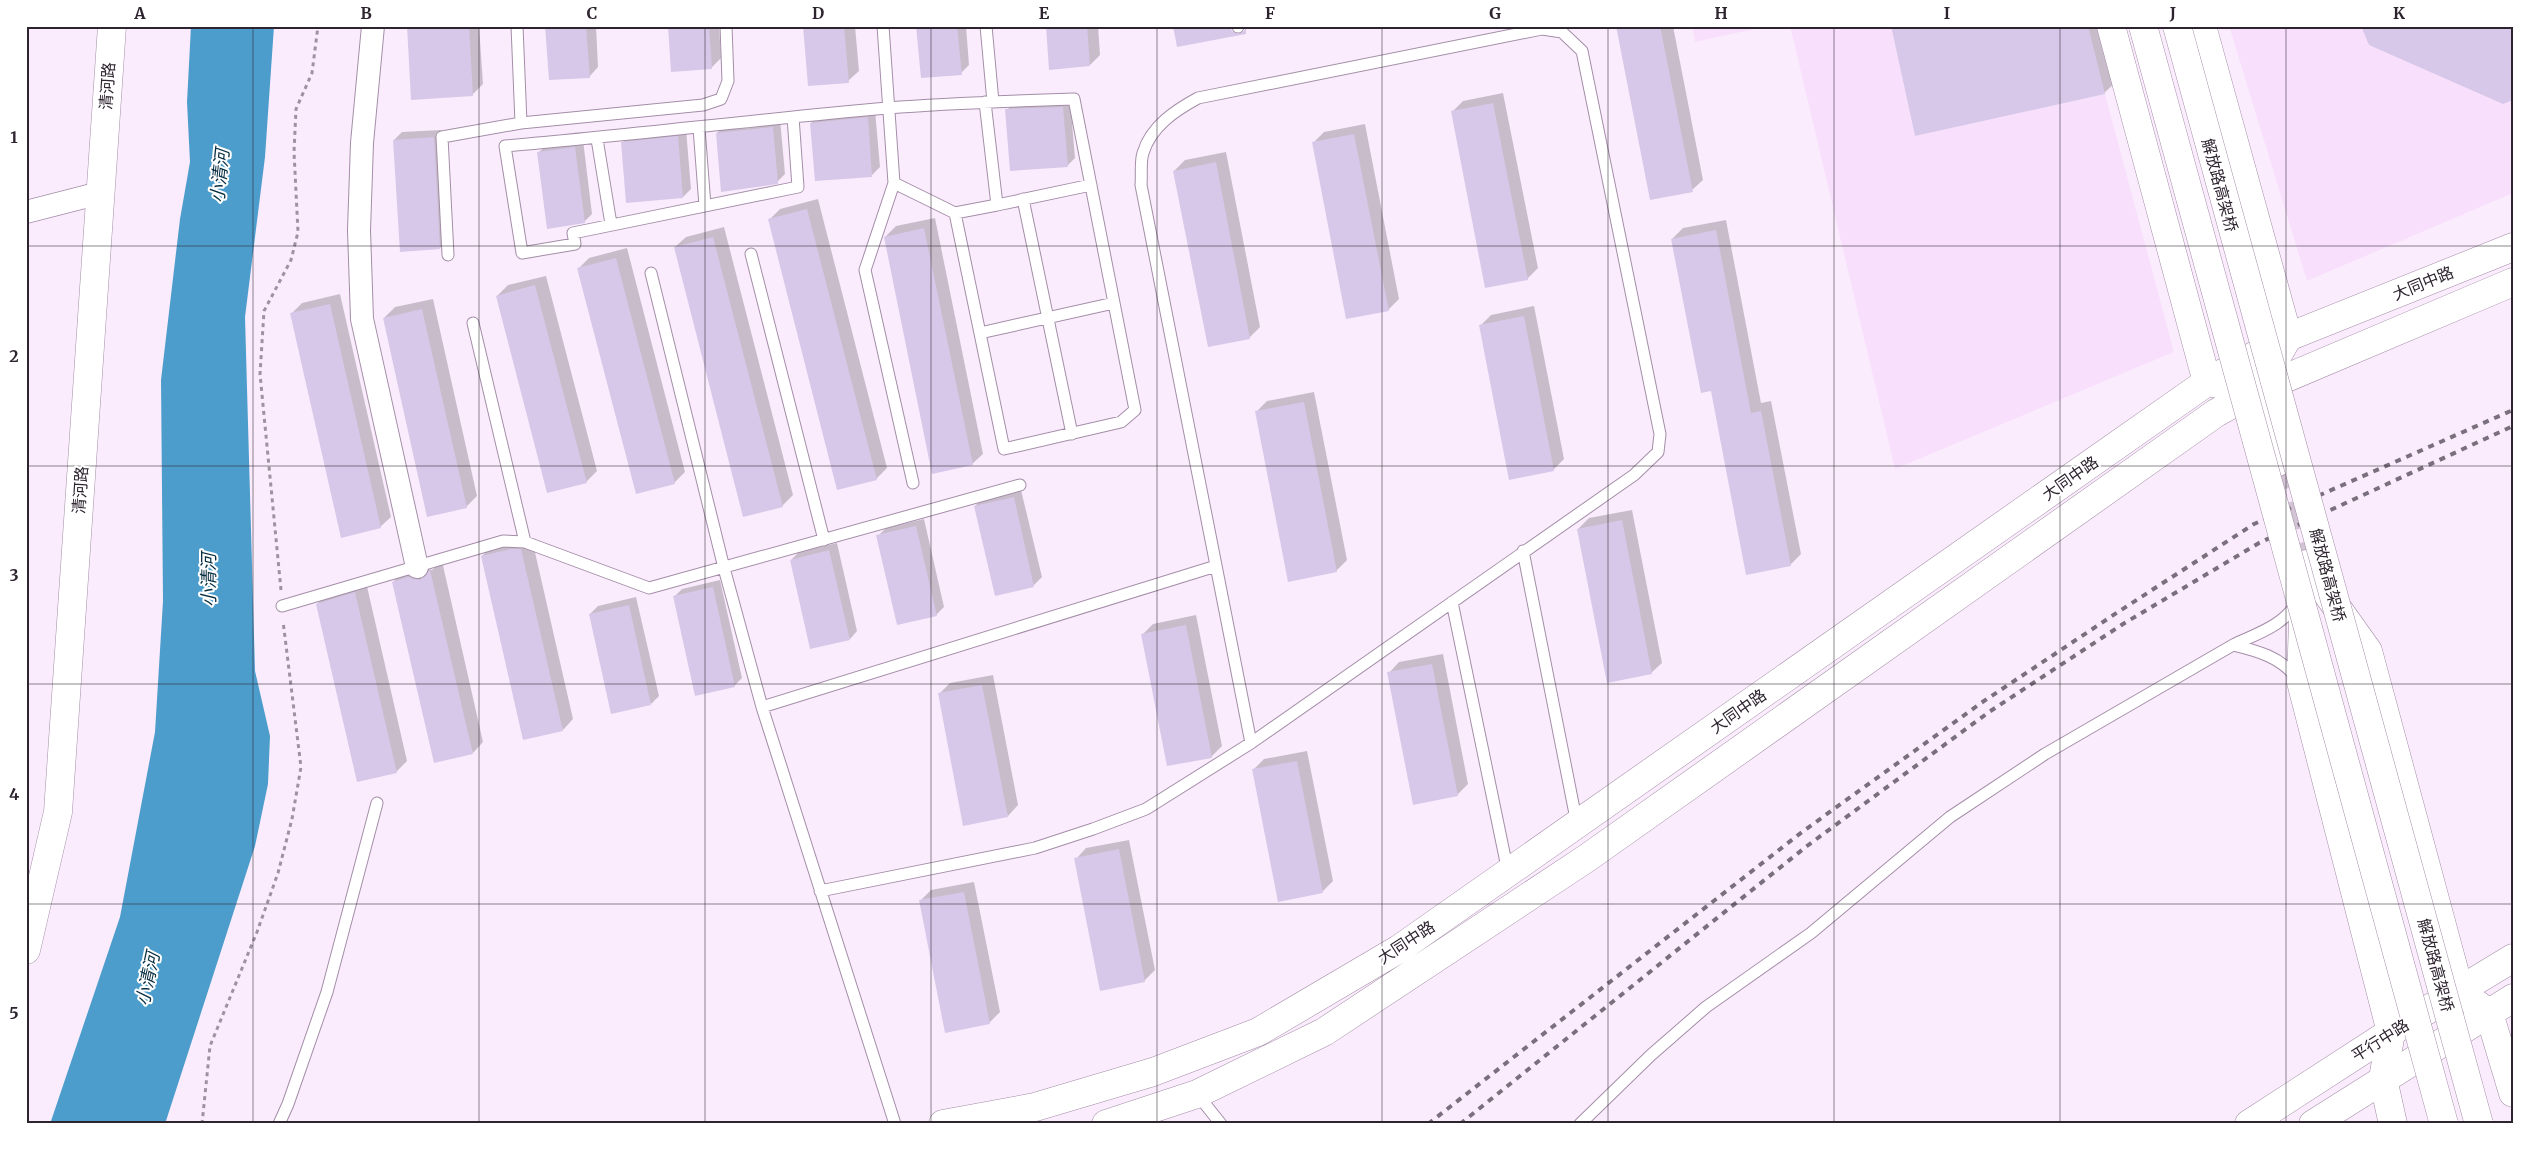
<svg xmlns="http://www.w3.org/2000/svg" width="2539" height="1150" viewBox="0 0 2539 1150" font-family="Merriweather,'Noto Sans SC',serif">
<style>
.built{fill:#f8e0fc}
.water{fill:#4c9dcb}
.shadow{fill:#0003}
.building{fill:#d7c8e9}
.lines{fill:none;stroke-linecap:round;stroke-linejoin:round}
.tertiary-tunnel{stroke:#d2c4d4;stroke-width:28;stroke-dasharray:28 14;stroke-linecap:butt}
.service-casing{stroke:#a48da8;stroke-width:13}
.minor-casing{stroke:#a48da8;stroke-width:24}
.tertiary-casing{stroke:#a48da8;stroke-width:29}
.secondary-casing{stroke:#a48da8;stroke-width:29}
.primary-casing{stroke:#a48da8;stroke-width:29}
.path{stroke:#9e92a0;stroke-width:3;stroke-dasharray:4 4;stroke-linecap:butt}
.service{stroke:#fff;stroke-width:11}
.minor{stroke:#fff;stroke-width:22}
.tertiary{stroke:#fff;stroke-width:28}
.secondary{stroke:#fff;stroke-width:28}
.primary{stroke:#fff;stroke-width:28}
.rail{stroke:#7a6f7c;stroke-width:4;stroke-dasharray:6 6;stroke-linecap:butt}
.primary-bridge-casing{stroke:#a48da8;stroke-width:29;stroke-linecap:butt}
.primary-bridge{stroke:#fff;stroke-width:28}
.grid{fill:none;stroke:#2d242f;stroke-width:1;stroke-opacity:0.55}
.labels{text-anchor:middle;stroke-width:4;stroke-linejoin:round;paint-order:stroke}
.street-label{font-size:16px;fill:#2d242f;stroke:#fff}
.water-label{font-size:18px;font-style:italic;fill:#072d40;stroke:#fff}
.neatline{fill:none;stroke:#2d242f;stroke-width:2}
.grid-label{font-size:16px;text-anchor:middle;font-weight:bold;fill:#2d242f}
</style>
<rect width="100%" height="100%" fill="#fbecfd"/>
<!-- built -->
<path class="built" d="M1692,26h76l-73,16z
M1790,26h101l24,110 190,-42 69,258 -279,117z
M2229,26h284v167l-206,88z"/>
<!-- water -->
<path class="water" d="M191,26h83l-9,131 -20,160 10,354 15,65 -2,48 -13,62 -90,278h-115l70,-207 35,-185 8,-131 -2,-221 19,-161 10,-57 -3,-60z"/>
<!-- shadow -->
<path class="shadow" d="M408,26h71l4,58 -11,11z
M547,26h49l2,41 -9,10z
M669,26h50l2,32 -10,10z
M804,26h51l4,45 -11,10z
M918,26h48l3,39 -8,8z
M1047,26h51l2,29 -10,10z
M1618,26h55l30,154 -11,10z
M1892,26h207l15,58 -10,9z
M1503,93l35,175 -11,11 -75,-167 11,-11z
M1070,99l5,59 -8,8 -60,-56 8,-8z
M875,110l5,57 -8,8 -61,-52 8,-8z
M780,119l5,55 -8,8 -60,-49 8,-8z
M1365,124l34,175 -11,11 -75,-167 11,-11z
M686,129l5,60 -8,8 -61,-54 8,-8z
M441,130l7,110 -8,8 -46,-108 8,-8z
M583,140l9,74 -8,8 -45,-70 8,-7z
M1226,152l34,175 -11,11 -75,-167 11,-11z
M818,199l69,269 -11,11 -107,-259 11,-11z
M935,218l48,236 -11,10 -87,-227 11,-11z
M1726,220l35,183 10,-2 30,153 -11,11 -78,-175 -40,-151 11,-11z
M724,227l69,268 -11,11 -107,-259 11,-10z
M627,248l58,224 -10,10 -38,10 -59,-223 11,-11z
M546,276l51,195 -11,11 -89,-186 11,-11z
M340,294l51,223 -11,10 -89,-213 11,-11z
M433,299l44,197 -11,11 -82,-189 11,-11z
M1534,306l30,153 -11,11 -73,-144 11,-11z
M1314,392l33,168 -11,11 -80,-159 11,-11z
M1021,490l21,87 -8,8 -38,9 -21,-88 8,-8z
M1632,510l30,153 -11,10 -73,-144 11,-11z
M924,519l20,88 -8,8 -58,-79 8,-8z
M532,539l41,180 -10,11 -81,-174 11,-11z
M837,543l20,88 -7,8 -59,-79 8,-8z
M442,561l41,181 -10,11 -80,-171 11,-11 16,-4 12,3z
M720,580l22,98 -8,8 -60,-89 8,-8z
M366,582l41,179 -11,11 -79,-168 11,-10z
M636,597l23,99 -8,8 -61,-90 8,-8z
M1196,615l26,131 -11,11 -68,-123 10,-10z
M1443,654l25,130 -11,11 -68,-122 10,-11z
M993,675l25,130 -10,11 -69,-122 11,-11z
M1307,751l26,130 -11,11 -69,-122 11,-11z
M1129,840l26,130 -11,11 -68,-122 10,-11z
M974,882l26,130 -11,11 -69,-122 11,-11z"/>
<!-- building -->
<path class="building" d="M407,26h62l4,70 -62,4z
M545,26h41l4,52 -41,2z
M668,26h41l3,43 -41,3z
M803,26h41l5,57 -41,3z
M916,26h41l5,49 -41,3z
M1046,26h41l3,40 -41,4z
M1173,26h57l2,5 6,3 6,-3 2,-5v8l-69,13z
M1616,26h44l33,166 -43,8z
M1891,26h197l17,68 -190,42z
M2361,26h152v74l-10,4 -134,-59z
M1493,103l35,177 -43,8 -34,-177z
M1063,107l5,60 -58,4 -5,-62z
M868,117l4,60 -57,4 -5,-58z
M773,127l5,57 -57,8 -5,-59z
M1354,134l35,177 -43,8 -34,-177z
M678,136l5,62 -57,5 -5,-61z
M434,137l6,112 -40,3 -7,-112z
M575,147l10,76 -38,6 -10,-77z
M1216,162l34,177 -42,8 -35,-176z
M807,209l70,271 -40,10 -69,-271z
M924,228l49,237 -41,9 -48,-237z
M1716,230l35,183 10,-2 30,155 -45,9 -35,-184 -10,2 -30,-154z
M713,237l70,270 -40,10 -69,-270z
M616,258l59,226 -39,10 -59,-226z
M535,285l52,198 -40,10 -51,-197z
M330,304l51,224 -40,10 -51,-225z
M422,309l45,199 -40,9 -44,-199z
M1524,316l30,155 -45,9 -30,-155z
M1304,402l33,170 -49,10 -33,-171z
M1014,497l20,90 -39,9 -21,-90z
M1622,520l30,154 -45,9 -30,-154z
M916,526l21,90 -40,9 -21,-90z
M511,549h10l42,182 -40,9 -42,-184z
M829,550l21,90 -40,9 -20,-89z
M430,570l43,184 -39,9 -42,-181 16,-5 12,3z
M713,587l22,100 -40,9 -22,-100z
M355,592l42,181 -40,9 -41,-178z
M629,605l22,100 -40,9 -22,-100z
M1186,625l26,133 -45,8 -26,-132z
M1432,664l26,132 -45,9 -26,-133z
M982,685l26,132 -45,9 -25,-133z
M1297,761l26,132 -45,9 -26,-133z
M1119,849l26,133 -45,9 -26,-133z
M964,892l26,132 -45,9 -26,-133z"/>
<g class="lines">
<!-- tertiary-tunnel -->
<path class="tertiary-tunnel" d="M2278,462l28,102"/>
<defs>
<path id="service" d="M517,26l4,97 182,-18 18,-6 7,-18 -2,-55
M883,26l11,157 -29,87 48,213
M986,26l7,76
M1238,26v1
M793,117l5,70 -225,46 2,11 -53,9 -17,-107c128,-11 255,-27 383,-38 62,-5 124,-7 186,-9l61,311 -14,12 -117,27 -49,-236
M699,128l6,78
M597,139l14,85
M894,183l61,30 42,-8 -12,-103
M1023,199l49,235
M997,205l94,-20
M751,254l73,286
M448,255l-6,-118 79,-14
M651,273l73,295 38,139 133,417
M473,323l52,219
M980,333l134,-30
M1523,551l54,273
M1452,602l56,270
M282,606l221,-65 22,1 124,46 371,-103
M2233,645c23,-11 53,-20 65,-45
M762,707l454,-141
M820,891l215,-43 58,-19 53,-20 105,-66 383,-268 24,-23 2,-18 -78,-383 -20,-19 -20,-3 -344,69c-22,12 -47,28 -55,55 -3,9 -1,22 -2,32l110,558
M1197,1094l24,30
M279,1124l9,-20 39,-112 50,-189
M1580,1124l71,-69 55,-48 105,-74 139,-116 95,-63 188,-109c25,6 47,12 63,32"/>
<path id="minor" d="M373,26l-11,117 -3,87 3,89 55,248
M26,212l74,-19"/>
<path id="tertiary" d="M2111,26l96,356 22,4
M2202,26l86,311 -30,53 20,72
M2306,564l62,87 92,341 29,21 24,80
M2303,621l-2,61 90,350 -8,47 10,45
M26,950l32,-138 54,-786"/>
<path id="secondary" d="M943,1124l92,-17 118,-35 105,-40 141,-83 808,-567 81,-45 225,-90
M1106,1124l91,-30 127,-62 263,-174 629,-445 42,-23 255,-108"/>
<path id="primary" d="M2249,1124l142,-92 122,-74
M2313,1124l200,-126"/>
</defs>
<!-- service casing -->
<use href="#service" class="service-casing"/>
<!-- minor casing -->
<use href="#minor" class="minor-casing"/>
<!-- tertiary casing -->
<use href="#tertiary" class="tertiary-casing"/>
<!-- secondary casing -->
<use href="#secondary" class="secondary-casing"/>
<!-- primary casing -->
<use href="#primary" class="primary-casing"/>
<!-- path -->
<path class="path" d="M281,590l-21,-216 4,-63 27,-51 7,-28 -4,-80 2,-43 16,-36 6,-47
M202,1124l8,-78 47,-114 21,-59 14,-54 9,-52 -18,-146"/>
<!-- service -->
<use href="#service" class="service"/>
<!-- minor -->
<use href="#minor" class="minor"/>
<!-- tertiary -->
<use href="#tertiary" class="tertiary"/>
<!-- secondary -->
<use href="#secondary" class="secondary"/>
<!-- primary -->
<use href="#primary" class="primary"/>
<!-- rail -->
<path class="rail" d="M1428,1124l374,-292 179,-129 137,-91 136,-88 259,-114
M1460,1124l347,-278 182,-134 134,-88 136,-81 254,-117"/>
<defs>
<path id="primary-bridge" d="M2143,26l301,1098
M2177,26l302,1098"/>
</defs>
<!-- primary-bridge casing -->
<use href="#primary-bridge" class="primary-bridge-casing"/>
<!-- primary-bridge -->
<use href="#primary-bridge" class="primary-bridge"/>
</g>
<!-- grid -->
<path class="grid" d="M253,26v1098M479,26v1098M705,26v1098M931,26v1098M1157,26v1098M1382,26v1098M1608,26v1098M1834,26v1098M2060,26v1098M2286,26v1098M26,246h2487M26,466h2487M26,684h2487M26,904h2487"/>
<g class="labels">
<!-- street labels -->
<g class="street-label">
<text transform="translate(107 86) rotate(-86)" y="6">清河路</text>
<text transform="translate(2220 185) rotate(75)" y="6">解放路高架桥</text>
<text transform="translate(2423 283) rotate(-22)" y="6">大同中路</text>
<text transform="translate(2070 478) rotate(-35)" y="6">大同中路</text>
<text transform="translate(80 490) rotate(-86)" y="6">清河路</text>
<text transform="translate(2328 575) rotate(75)" y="6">解放路高架桥</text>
<text transform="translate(1738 711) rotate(-35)" y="6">大同中路</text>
<text transform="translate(1406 942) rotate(-33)" y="6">大同中路</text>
<text transform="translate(2436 965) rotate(75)" y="6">解放路高架桥</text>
<text transform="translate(2380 1040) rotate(-32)" y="6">平行中路</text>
</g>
<!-- water labels -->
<g class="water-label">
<text transform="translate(220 176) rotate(-84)" y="6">小清河</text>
<text transform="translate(209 580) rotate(-90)" y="6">小清河</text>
<text transform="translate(148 979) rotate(-78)" y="6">小清河</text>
</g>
</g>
<!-- border -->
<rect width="2539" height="1150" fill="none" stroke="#ffffff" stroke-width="55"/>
<rect x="28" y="28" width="2484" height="1094" class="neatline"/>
<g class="grid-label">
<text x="140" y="19">A</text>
<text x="366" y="19">B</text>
<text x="592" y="19">C</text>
<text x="818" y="19">D</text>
<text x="1044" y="19">E</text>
<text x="1270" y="19">F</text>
<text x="1495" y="19">G</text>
<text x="1721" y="19">H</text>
<text x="1947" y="19">I</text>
<text x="2173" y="19">J</text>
<text x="2399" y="19">K</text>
<text x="14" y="143">1</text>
<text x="14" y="362">2</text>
<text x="14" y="581">3</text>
<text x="14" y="800">4</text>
<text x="14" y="1019">5</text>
</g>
</svg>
